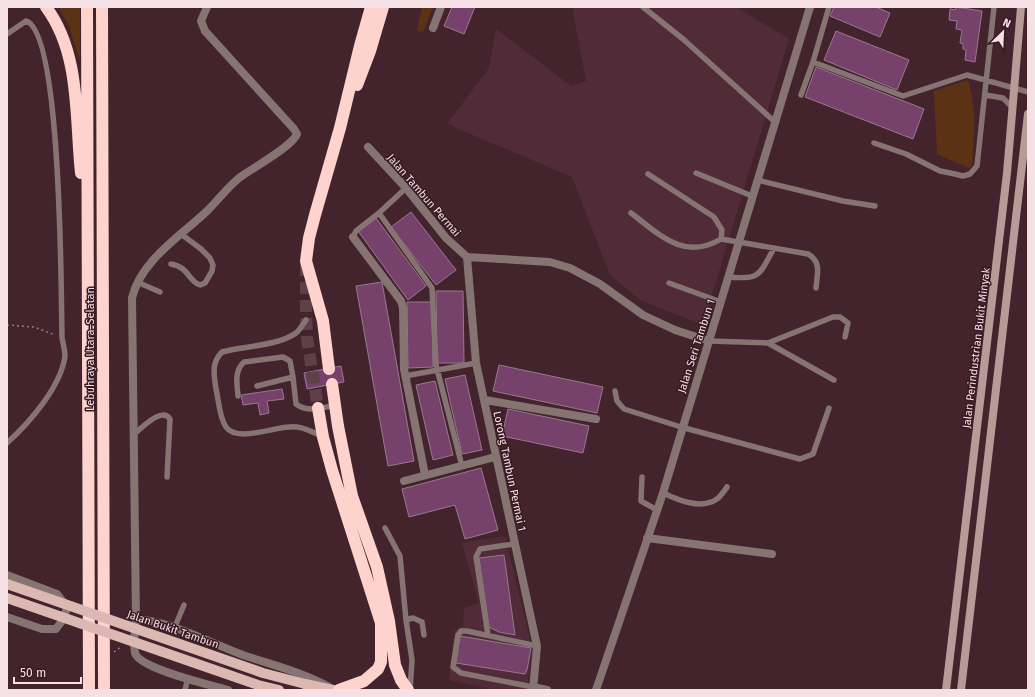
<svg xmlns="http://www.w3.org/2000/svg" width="1035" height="697" viewBox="0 0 1035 697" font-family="'Fira Sans',sans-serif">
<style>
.built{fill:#512b37}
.green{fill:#5c3215}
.building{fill:#76416a;stroke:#97798f}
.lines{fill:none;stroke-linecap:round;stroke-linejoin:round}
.highway-tunnel{stroke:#5e4049;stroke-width:12;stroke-dasharray:12 6;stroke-linecap:butt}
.path{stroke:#957a82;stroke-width:1.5;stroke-dasharray:2 3;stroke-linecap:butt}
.lane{stroke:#857471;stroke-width:5.5}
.street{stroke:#857471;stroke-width:8}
.secondary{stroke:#b69b97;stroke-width:8}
.primary{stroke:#dcb8b3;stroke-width:10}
.highway{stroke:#fed3ce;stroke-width:12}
.primary-bridge{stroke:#dcb8b3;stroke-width:10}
.labels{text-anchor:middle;stroke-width:3;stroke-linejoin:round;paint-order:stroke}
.street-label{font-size:11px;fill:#f5e0e5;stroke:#381a23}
</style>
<rect width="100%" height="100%" fill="#43242d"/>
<!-- built -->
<path class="built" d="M572,7h164l53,32 -86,286 -63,-25 -30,-25 -38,-98 -125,-53 42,-56 7,-39 75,57 15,-5z
M505,536l27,112 -5,42h-31l-47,-10 5,-49 9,-4 1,-19 15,-5 -17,-60z"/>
<!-- green -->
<path class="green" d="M58,7h22v54l-11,-35z
M422,7h11l-10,25 -6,-2z
M968,80c9,29 6,56 4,85l-3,3 -32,-14 -3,-63z"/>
<!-- building -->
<path class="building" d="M452,7h23l-11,27 -20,-8z
M834,7h42l14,6 -10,24 -50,-21z
M956,7l26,4 -7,51 -10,-2 1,-10 -3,-1v-5l-3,-1 2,-13 -6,-1 1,-8 -8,-1 1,-11 5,1z
M836,31l73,29 -12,30 -73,-30z
M816,67l108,42 -11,30 -108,-42z
M411,212l45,58 -20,15 -45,-58z
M376,218l50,68 -18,14 -50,-69z
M382,282l32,179 -26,5 -32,-180z
M436,291h27l1,72h-27z
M407,302h25l1,65 -25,1z
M499,365l104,22 -6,26 -104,-22z
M341,366l3,16 -37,7 -3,-16z
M465,375l17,75 -20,4 -17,-75z
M435,381l18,74 -20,5 -17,-75z
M282,389l2,10 -17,2 2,12 -9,2 -2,-12 -15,2 -2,-10z
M508,409l81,17 -6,27 -81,-17z
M481,468l17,62 -33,9 -10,-34 -46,12 -7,-28z
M504,555l11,80 -16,-3 -10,-5 -10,-69z
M460,636l71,12 -4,22 -2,4 -69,-11z"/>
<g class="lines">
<!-- highway-tunnel -->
<path class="highway-tunnel" d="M306,264v50l1,24 11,70"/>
<!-- path -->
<path class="path" d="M7,325l27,2 21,8
M114,652l7,-5"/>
<!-- lane -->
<path class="lane" d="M643,7l40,32 92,83
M7,34l19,-13c36,11 35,274 36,317 1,5 3,13 3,18 -4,31 -36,67 -58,87
M813,62l16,-55
M801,95l12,-33 90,34 64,-21 61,17
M985,95l18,3 9,9
M874,143l32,11 34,17 15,3 8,2 7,-2 7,-8 17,-159
M696,173l56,23
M648,174l66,43 8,13 -1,9
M757,180l86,21 32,5
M379,213l53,75 4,77 26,101
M631,213c29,22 53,48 90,26l87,15c14,8 9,20 8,34
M353,237l3,-6 23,-18 27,-25
M171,264c18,3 17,17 29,21l5,-2 7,-12 1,-6 -3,-7 -9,-9 -20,-15
M728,277c33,3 31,-2 46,-29
M137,282l23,10
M669,283l52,19
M306,320c-3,4 -6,10 -10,13 -18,13 -53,13 -74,19 -11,11 -8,23 -6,37 3,12 3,28 10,38 12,17 53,-3 71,0 9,1 18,6 26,10
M709,341l59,2 65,-26h7l8,6 -3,14
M768,343l66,37
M405,376l71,-13
M257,386l36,-9 3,27c12,9 25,4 39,1
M615,391l2,10 7,8 57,18 119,32 13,-5 16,-46
M238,396c-1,-12 -4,-25 6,-34l39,-5 7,4 3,16
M134,434c8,-6 28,-28 36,-15l-3,58
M642,477l-1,24 16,9
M663,493c15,7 38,17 54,6 4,-3 7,-8 10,-12
M385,528l15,28 6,64
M174,629l10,-24
M488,635l-12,-78 4,-8 34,-5
M533,687l-72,-14 -8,-6 5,-32 3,-4h6l70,15
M185,690l3,-12
M410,690l2,-30 -6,-40 7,-2 9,4 2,13"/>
<!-- street -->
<path class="street" d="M433,28l8,-21
M368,147l38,41 40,50 21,19 83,5 20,6 30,16 43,31 32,15 34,11
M353,237l48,64 2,7 1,61 21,106
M467,257l9,106 61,283 -4,44
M485,400l111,19
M404,481l91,-24
M647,538l125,16
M7,575l50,19 10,13 -3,11 -8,11h-14l-35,-12
M136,619l-4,-321c9,-38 49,-62 75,-87 11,-11 20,-23 32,-33 13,-10 53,-31 58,-44l-3,-5 -89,-98 -4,-10 6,-14
M533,687l14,3
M228,690c-17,-5 -88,-21 -93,-37 -2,-10 0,-23 1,-34 37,3 72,23 107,36 29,10 59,17 86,32
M596,690l67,-197 147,-486"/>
<!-- secondary -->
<path class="secondary" d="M946,690l61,-517 14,-166
M961,690l67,-576"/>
<!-- primary -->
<path class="primary" d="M305,684l28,6"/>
<!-- highway -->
<path class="highway" d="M46,7c35,47 29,111 35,166
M87,7l2,683
M102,7l2,683
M357,85l13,-34 13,-44
M329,369l-6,-48 -17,-60 3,-23 6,-23 25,-87 20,-82 11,-39
M332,384l6,42 14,70 25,71 12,54 6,44 6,15 7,10
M318,408l5,29 9,33 49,153v39l-3,7 -14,12 -25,9"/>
<!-- primary-bridge -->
<path class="primary-bridge" d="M7,584l256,89 42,11
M7,598l251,87 21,5"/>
</g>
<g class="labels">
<!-- street labels -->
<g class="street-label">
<text transform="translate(424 195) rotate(49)" y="4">Jalan Tambun Permai</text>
<text transform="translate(696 346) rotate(-72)" y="4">Jalan Seri Tambun 1</text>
<text transform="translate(976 348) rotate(-83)" y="4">Jalan Perindustrian Bukit Minyak</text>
<text transform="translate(90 349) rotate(-90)" y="4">Lebuhraya Utara–Selatan</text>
<text transform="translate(510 471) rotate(78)" y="4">Lorong Tambun Permai 1</text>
<text transform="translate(173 629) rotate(19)" y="4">Jalan Bukit Tambun</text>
</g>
</g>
<!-- border -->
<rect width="1035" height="697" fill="none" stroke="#f5e0e5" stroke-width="16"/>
<!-- north arrow -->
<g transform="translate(1003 32) rotate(24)" stroke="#381a23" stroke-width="3" paint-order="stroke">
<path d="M0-3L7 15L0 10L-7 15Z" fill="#f5e0e5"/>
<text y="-6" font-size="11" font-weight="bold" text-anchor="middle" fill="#f5e0e5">N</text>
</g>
<!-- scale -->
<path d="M14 677v6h67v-6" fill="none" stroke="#f5e0e5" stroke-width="2"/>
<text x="20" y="677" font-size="12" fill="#f5e0e5" stroke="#381a23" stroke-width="3" paint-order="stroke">50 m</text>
</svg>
